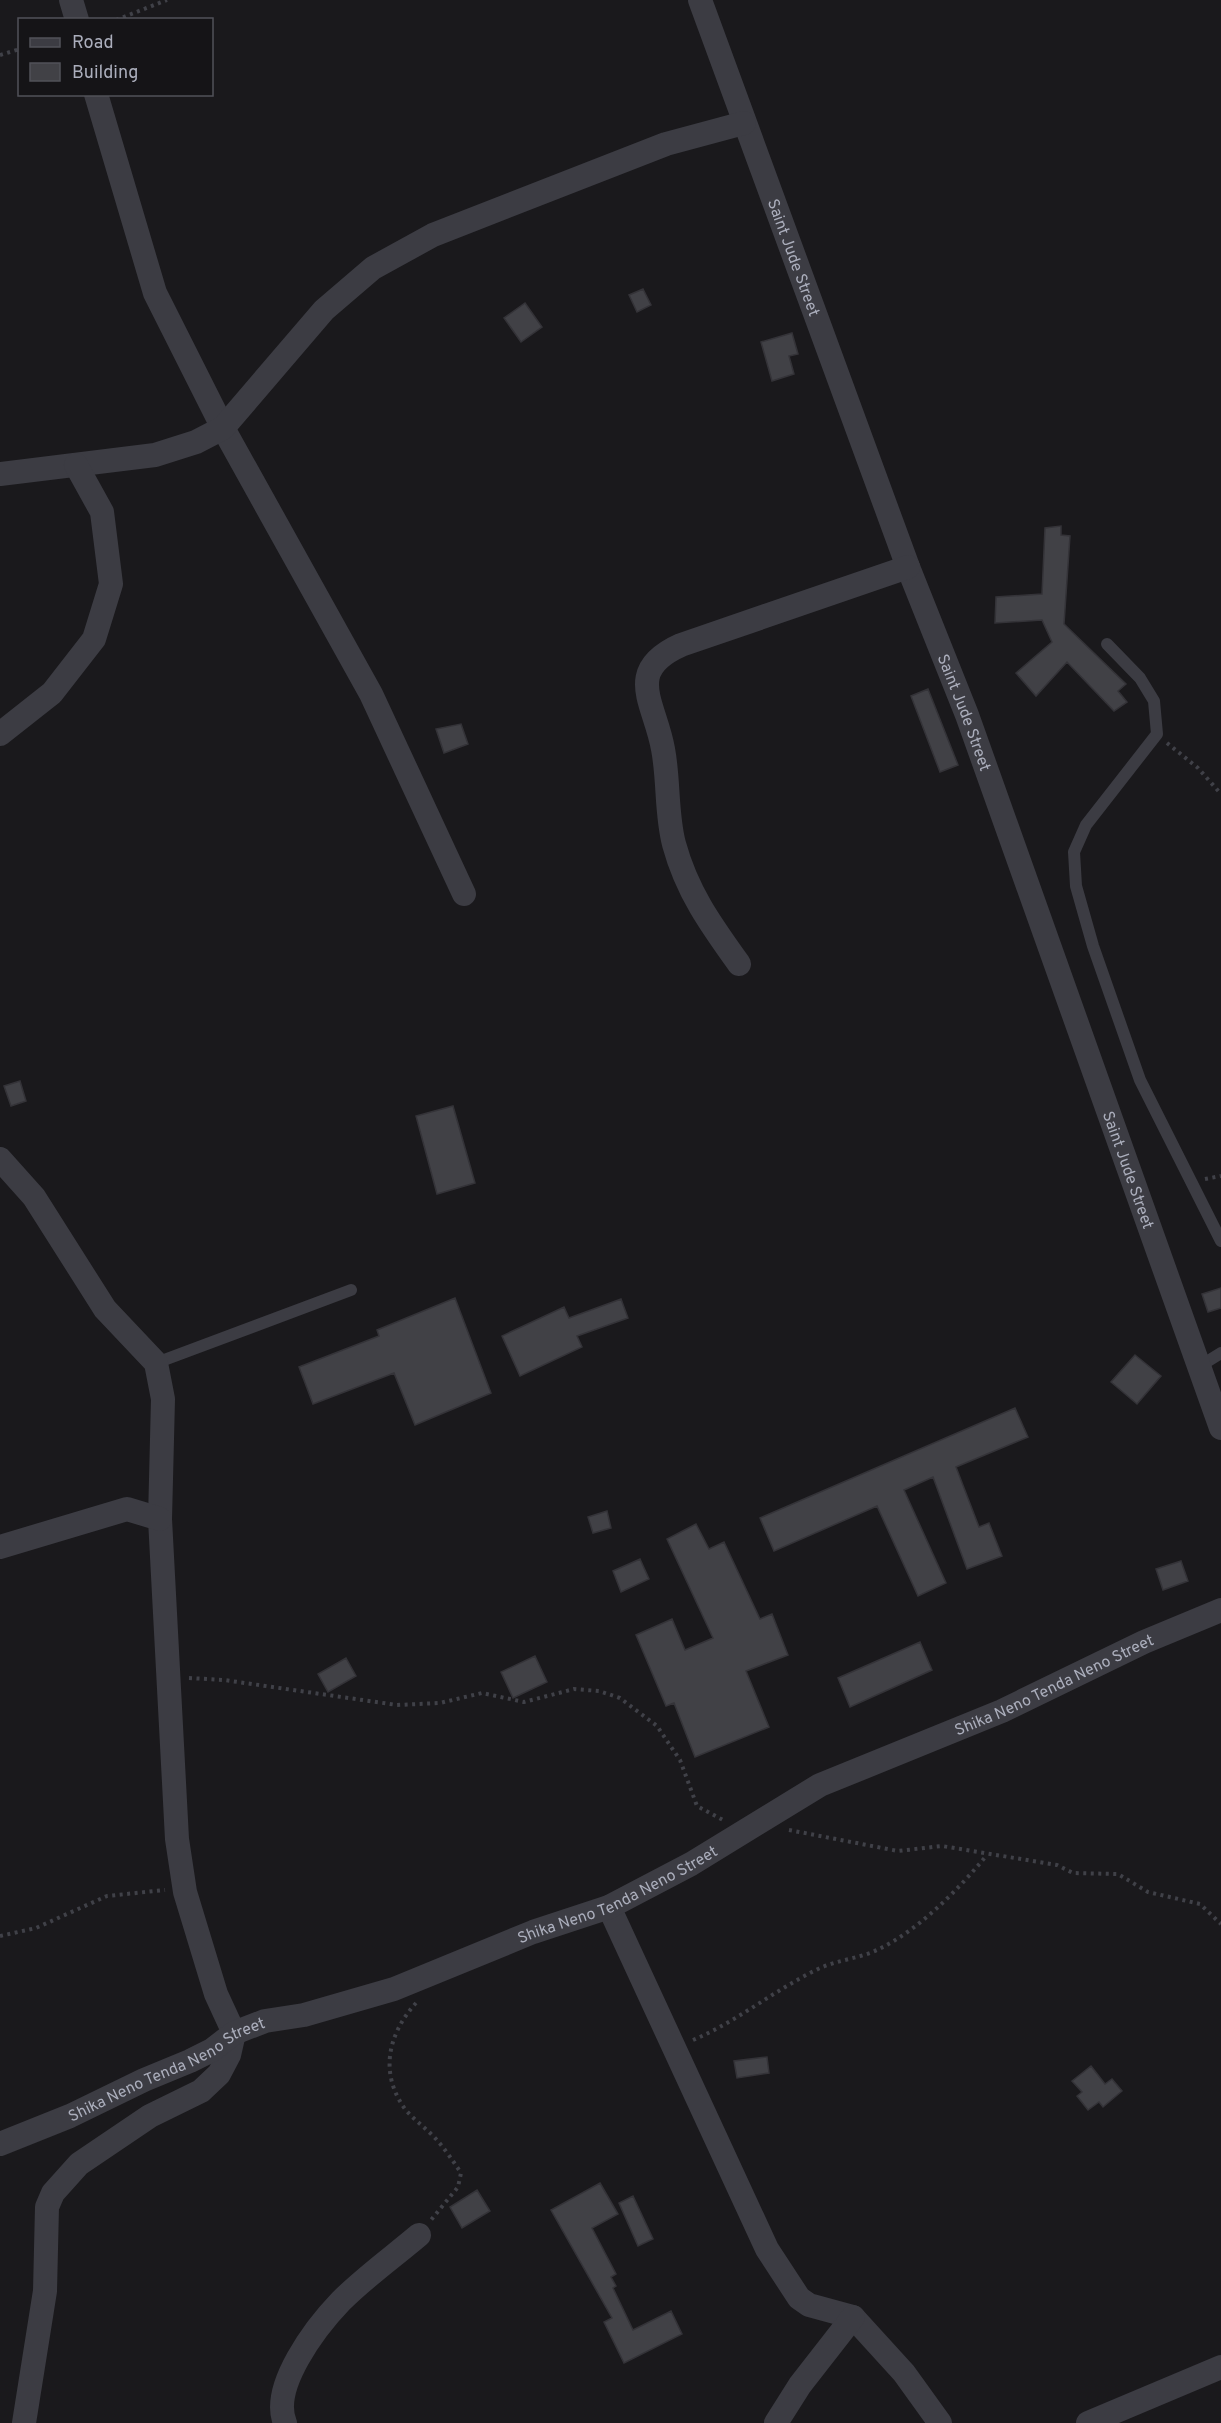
<svg xmlns="http://www.w3.org/2000/svg" width="1221" height="2423" viewBox="0 0 1221 2423" font-family="Overpass,sans-serif">
<style>
.building{fill:#414146;stroke:#343338;stroke-width:1.5}
.lines{fill:none;stroke-linecap:round;stroke-linejoin:round}
.path{stroke:#404148;stroke-width:4;stroke-dasharray:3 4.5;stroke-linecap:butt}
.lane{stroke:#3c3c43;stroke-width:12}
.street{stroke:#3c3c43;stroke-width:24}
.labels{text-anchor:middle;stroke-width:4.5;stroke-linejoin:round;paint-order:stroke}
.street-label{font-size:16px;fill:#abaebc;stroke:#151417}
</style>
<rect width="100%" height="100%" fill="#1a191c"/>
<!-- building -->
<path class="building" d="M643,289l8,16 -14,7 -8,-17z
M525,303l17,24 -21,15 -17,-24z
M792,333l6,21 -9,2 5,18 -22,7 -11,-39z
M1061,526v9l9,1 -6,88 62,60 -8,7 9,11 -13,9 -47,-49 -31,34 -20,-23 36,-31 -10,-22 -47,3 1,-26 46,-3 3,-66z
M928,689l30,76 -18,7 -29,-76z
M461,724l7,20 -24,9 -8,-24z
M20,1081l6,20 -15,5 -7,-20z
M453,1106l22,77 -38,11 -21,-78z
M1221,1288v20l-13,4 -6,-18z
M455,1298l36,95 -76,32 -21,-52 -81,31 -14,-37 80,-31 -2,-6z
M621,1299l7,19 -51,18 5,11 -62,29 -18,-40 62,-29 5,11z
M1135,1355l26,21 -24,28 -26,-22z
M1015,1408l13,29 -72,30 23,60 10,-4 13,33 -35,13 -34,-92 -29,13 42,93 -28,13 -41,-90 -103,45 -14,-33z
M607,1511l4,17 -18,5 -5,-16z
M696,1524l13,25 15,-7 36,77 12,-5 16,41 -42,16 23,56 -74,30 -21,-54 -8,3 -30,-71 36,-16 13,31 28,-12 -46,-99z
M640,1559l9,20 -28,13 -8,-21z
M1181,1561l7,20 -25,9 -7,-21z
M920,1642l12,28 -82,37 -12,-29z
M535,1656l12,26 -34,16 -12,-26z
M346,1658l10,18 -28,16 -10,-18z
M767,2057l2,16 -32,5 -3,-17z
M1091,2066l14,18 7,-5 10,12 -19,16 -4,-5 -11,8 -11,-14 5,-4 -10,-11z
M600,2183l18,31 -26,14 24,46 -5,3 5,9 -3,2 20,42 38,-19 11,23 -58,29 -20,-41 8,-4 -61,-108z
M477,2190l13,21 -28,17 -12,-21z
M633,2196l20,43 -15,7 -19,-43z"/>
<g class="lines">
<!-- path -->
<path class="path" d="M116,20l51,-20
M0,55l20,-6
M1167,743l31,25 23,26
M1205,1179l16,-3
M189,1678l35,2 173,25 43,-2 42,-10 42,9 50,-13 25,2 21,7 37,28 23,34 17,46 26,14
M789,1830l109,21 44,-5 115,19 16,8 45,1 30,18 52,12 21,20
M0,1936l36,-8 71,-32 58,-6
M416,2003c-28,31 -37,70 -11,106 9,11 21,19 31,30 9,10 17,22 25,34l-3,14 -27,33
M693,2040c45,-19 80,-49 123,-70 19,-10 42,-11 61,-20 42,-20 80,-59 110,-95"/>
<!-- lane -->
<path class="lane" d="M1107,644l33,34 14,23 3,33 -71,91 -12,27 2,34 17,60 47,134 81,161
M156,1363l195,-73
M1200,1366l21,-13"/>
<!-- street -->
<g class="street">
<path d="M71,0l6,20"/>
<path id="s1" d="M700,0l208,567 59,148 254,713"/>
<path d="M96,94l59,199 68,135 148,266 93,200"/>
<path d="M0,474l155,-19 41,-13 27,-14 101,-118 49,-42 60,-33 233,-91 78,-21"/>
<path d="M0,734l52,-41 42,-54 17,-55 -9,-72 -26,-47"/>
<path d="M739,964c-28,-39 -52,-72 -65,-120 -8,-30 -5,-64 -11,-95 -8,-46 -40,-78 18,-104l227,-78"/>
<path d="M0,1159l34,38 71,112 51,54 7,36 -3,120 17,320 8,53 31,102 18,39 -5,22 -10,19 -18,17 -51,25 -71,48 -26,29 -6,14 -2,84 -21,132"/>
<path d="M0,1547l127,-38 33,10"/>
<path d="M609,1907l158,342 32,49 10,7 44,12 51,56 36,50"/>
<path id="s2" d="M0,2144l70,-28 74,-36 46,-19 22,-11 22,-17 31,-12 39,-6 90,-26 139,-57 76,-25 82,-43 129,-79 182,-74 142,-69 77,-32"/>
<path d="M285,2423c-15,-36 31,-96 56,-122 24,-24 52,-44 78,-66"/>
<path d="M776,2423l24,-38 53,-68"/>
<path d="M1088,2423l133,-56"/>
</g>
</g>
<g class="labels">
<!-- street labels -->
<g class="street-label">
<text dy="6" stroke="none"><textPath href="#s1" startOffset="274">Saint Jude Street</textPath></text>
<text dy="6" stroke="none"><textPath href="#s1" startOffset="760">Saint Jude Street</textPath></text>
<text dy="6" stroke="none"><textPath href="#s1" startOffset="1246">Saint Jude Street</textPath></text>
<text dy="6" stroke="none"><textPath href="#s2" startOffset="1155">Shika Neno Tenda Neno Street</textPath></text>
<text dy="6" stroke="none"><textPath href="#s2" startOffset="669">Shika Neno Tenda Neno Street</textPath></text>
<text dy="6" stroke="none"><textPath href="#s2" startOffset="183">Shika Neno Tenda Neno Street</textPath></text>
</g>
</g>
<!-- legend -->
<rect x="18" y="18" width="195" height="78" fill="#151417" stroke="#515259" stroke-width="1.5"/>
<rect x="30" y="38" width="30" height="9" fill="#3c3c43" stroke="#515259" stroke-width="1.5"/>
<text x="72" y="48" font-size="18" fill="#abaebc">Road</text>
<rect x="30" y="63" width="30" height="18" fill="#414146" stroke="#515259" stroke-width="1.5"/>
<text x="72" y="78" font-size="18" fill="#abaebc">Building</text>
</svg>
